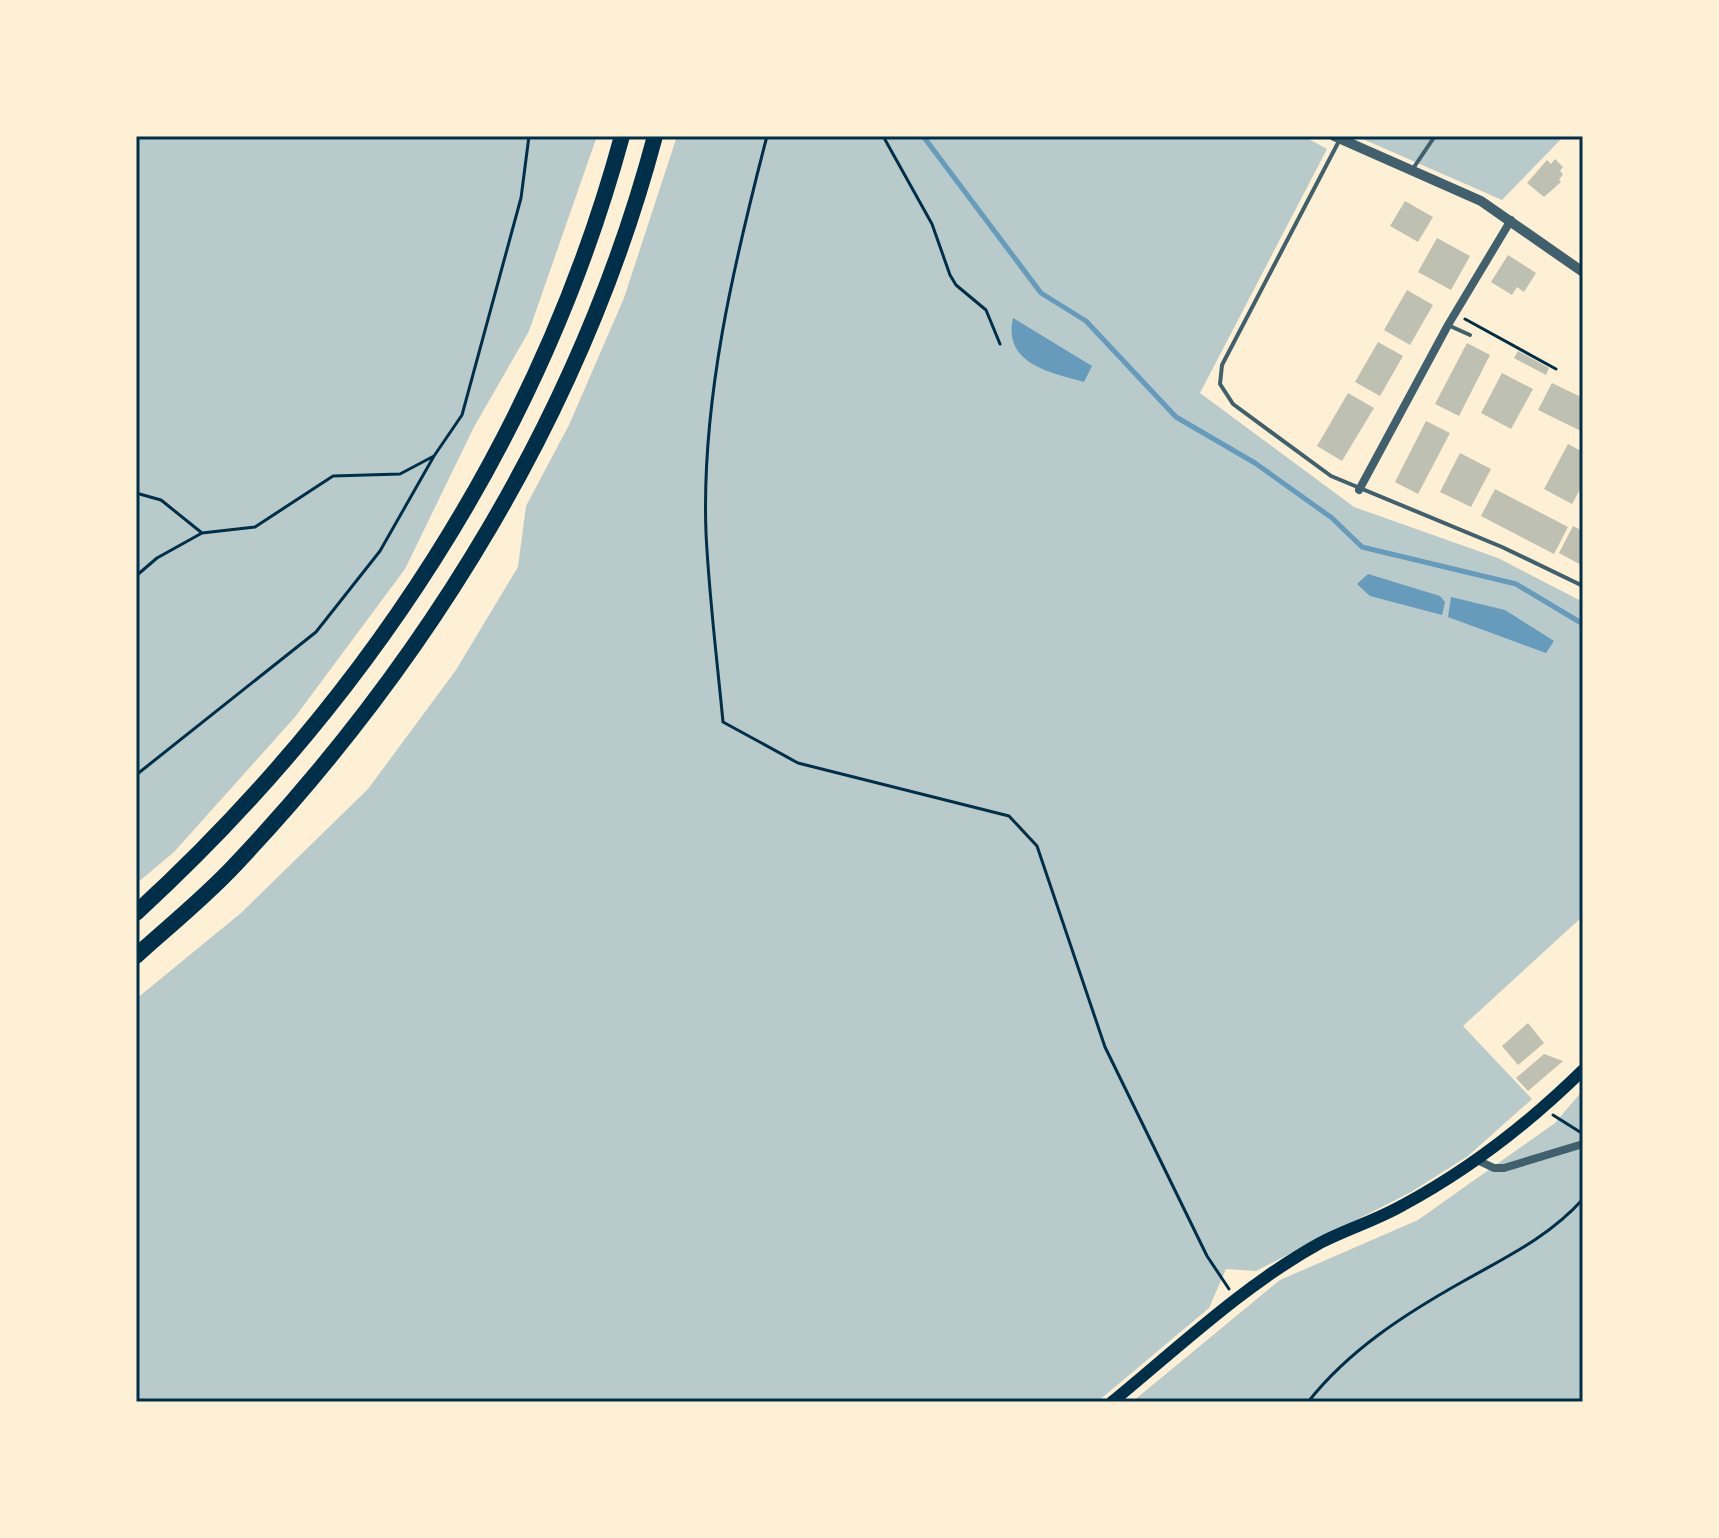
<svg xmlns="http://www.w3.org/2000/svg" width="1719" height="1538" viewBox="0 0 1719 1538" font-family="'Public Sans',sans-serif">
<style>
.green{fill:#b9caca}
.water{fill:#669bbc}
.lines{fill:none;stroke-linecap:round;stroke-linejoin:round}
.stream{stroke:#669bbc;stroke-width:5}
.building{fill:#bec0b2}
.path{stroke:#003049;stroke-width:3}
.service{stroke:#3f606c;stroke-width:4}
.minor{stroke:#3f606c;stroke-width:8}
.tertiary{stroke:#3f606c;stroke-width:10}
.secondary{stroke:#003049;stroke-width:12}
.motorway{stroke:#003049;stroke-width:16}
.neatline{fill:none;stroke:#003049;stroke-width:3}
</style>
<rect width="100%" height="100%" fill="#fdf0d5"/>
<!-- green -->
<path class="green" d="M136,136h461l-68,195 -55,96 -69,142 -110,148 -121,135 -38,32z
M677,136h626l24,13 -127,244 154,114 144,51 85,44v314l-120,110 69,73 -64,57 -57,36 -155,79 -30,-2 -17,39 -112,94h-961v-403l105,-86 127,-124 88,-119 62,-103 8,-61 43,-81 55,-127z
M1356,136h208l-62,64z
M1583,1090v312h-451l148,-122 138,-60 137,-97z"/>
<!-- water -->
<path class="water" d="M1013,318l79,48 -8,16c-35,-10 -81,-18 -71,-64z
M1368,574l72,22 5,6 -3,13 -72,-19 -13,-12z
M1451,597l54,13 49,31 -8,12 -98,-36z"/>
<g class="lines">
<!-- stream -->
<path class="stream" d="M923,136l118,157 45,28 90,96 79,46 77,55 30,29 154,37 67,40"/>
</g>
<!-- building -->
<path class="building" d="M1555,159l8,8 -3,4 3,3 -4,6 2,2 -17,15 -17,-14 20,-23 4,4z
M1405,201l28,16 -15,25 -28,-16z
M1437,238l33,18 -19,34 -33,-18z
M1508,255l28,18 -12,19 -7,-5 -5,8 -21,-13z
M1407,290l26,15 -23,40 -26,-15z
M1378,342l25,14 -23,40 -25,-14z
M1467,343l23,12 -31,61 -24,-12z
M1518,351l31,17 -3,7 -32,-17z
M1502,373l31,16 -22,40 -30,-16z
M1552,383l31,15v34l-45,-22z
M1348,393l26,15 -32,53 -25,-15z
M1426,421l24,12 -32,61 -23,-12z
M1568,444l15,8v32l-11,20 -28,-15z
M1460,453l31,16 -20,38 -31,-15z
M1495,489l73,38 -14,27 -73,-38z
M1573,526l10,5v35l-24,-13z
M1528,1023l16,20 -26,22 -16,-19z
M1544,1054l19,7 -35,30 -12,-13z"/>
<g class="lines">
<!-- path -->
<path class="path" d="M767,136c-33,127 -66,265 -61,397 3,63 11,126 17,189l75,41 211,53 28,30 68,201 102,209 22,33
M883,136l49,88 18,51 6,10 30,25 14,34
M1465,319l91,50
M136,493l25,7 41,33
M136,576l21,-18 45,-25 53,-6 78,-51 67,-2 34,-18 28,-41 59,-217 8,-62
M136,775l180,-143 64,-81 54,-95
M1553,1115l27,17
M1308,1402c41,-52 97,-88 154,-120 44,-25 87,-45 121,-83"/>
<!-- service -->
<path class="service" d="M1339,141l-117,224 -2,19 13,20 98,72 171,71 81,39
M1412,170l23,-34
M1450,326l20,9"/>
<!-- minor -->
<path class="minor" d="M1359,490l89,-165 63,-105
M1477,1160l17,8h10l79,-24"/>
<!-- tertiary -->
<path class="tertiary" d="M1334,136l147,65 102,71"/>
<!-- secondary -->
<path class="secondary" d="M1112,1402c67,-55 132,-117 208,-159 27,-14 57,-23 83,-38 67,-36 126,-82 180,-135"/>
<!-- motorway -->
<path class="motorway" d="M136,913c229,-210 404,-475 486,-777
M136,956c32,-29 68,-58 98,-90 194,-205 348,-455 421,-730"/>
</g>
<!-- border -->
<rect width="1719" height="1538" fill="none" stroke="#fdf0d5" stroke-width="276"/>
<rect x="138" y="138" width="1443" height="1262" class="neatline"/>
</svg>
